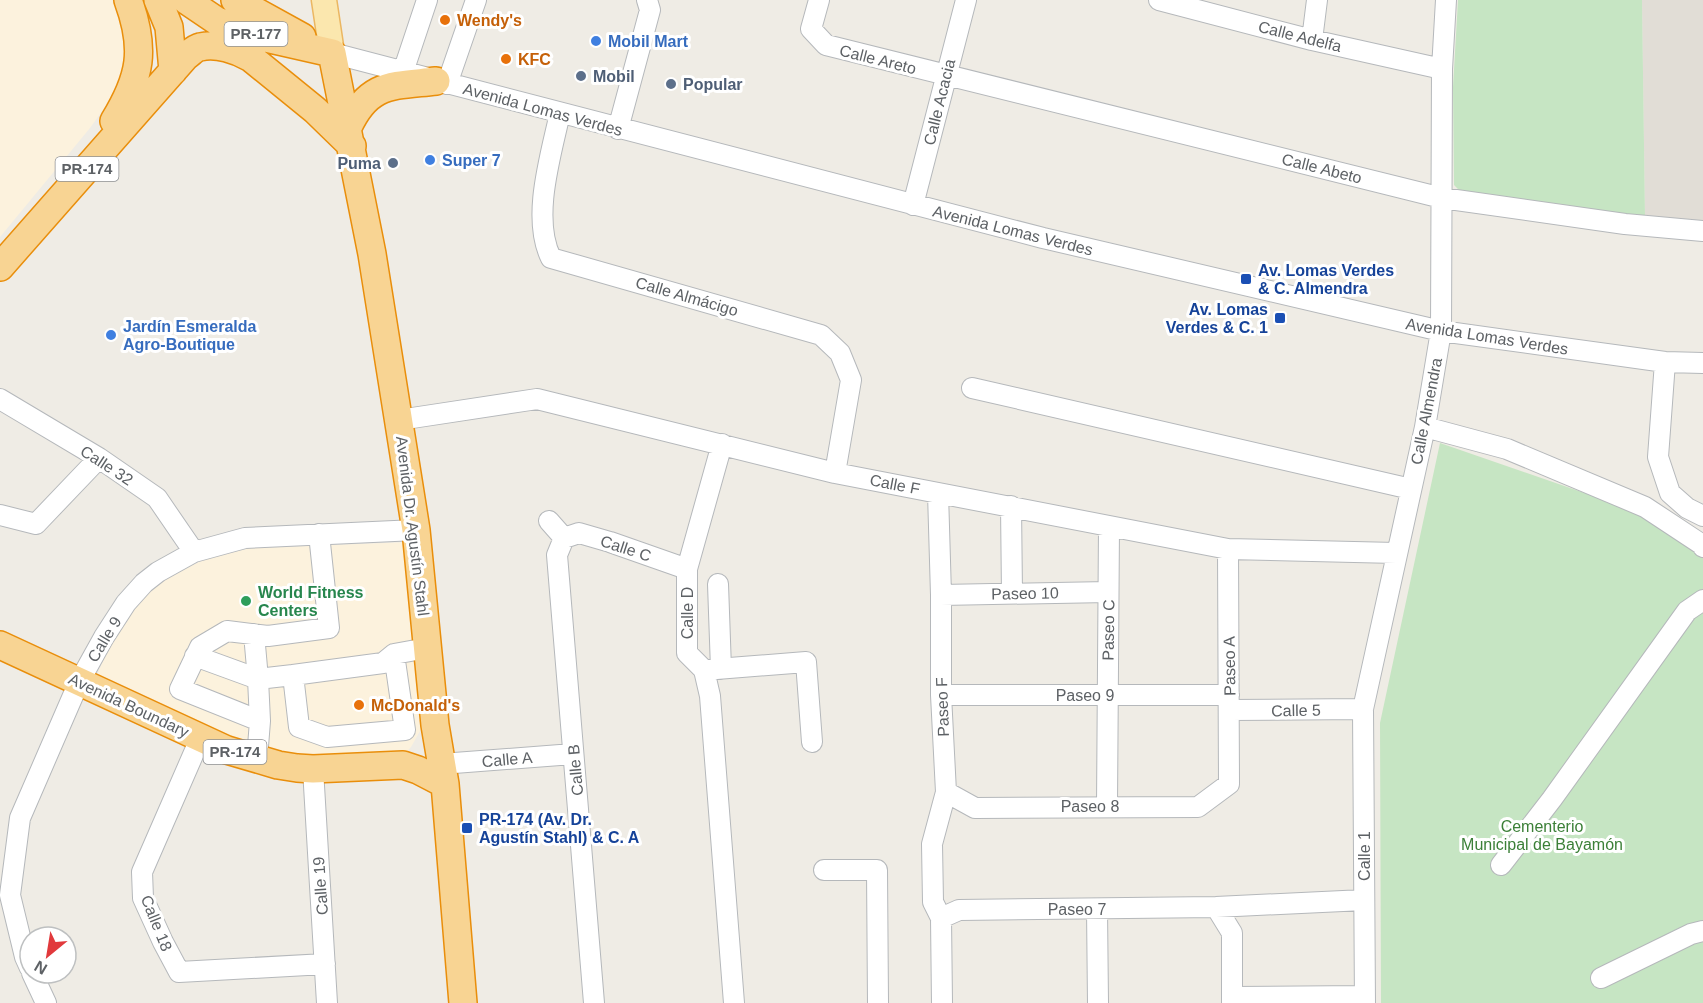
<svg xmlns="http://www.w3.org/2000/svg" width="1703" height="1003" viewBox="0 0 1703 1003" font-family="Helvetica,sans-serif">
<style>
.commercial{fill:#fcf2dd}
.education{fill:#e1ddd6}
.green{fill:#c6e5c3}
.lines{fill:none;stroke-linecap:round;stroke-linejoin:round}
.minor-casing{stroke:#b5b8bb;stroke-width:22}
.major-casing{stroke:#ebb762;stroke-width:27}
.highway-casing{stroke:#e98e0b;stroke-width:30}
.minor{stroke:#fff;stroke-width:20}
.major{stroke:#fbe7ae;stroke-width:24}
.highway{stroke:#f8d493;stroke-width:27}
.food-dot{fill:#e8710a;stroke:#fff;stroke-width:2}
.shop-dot{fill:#3f7fe0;stroke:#fff;stroke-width:2}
.service-dot{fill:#5c6f8a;stroke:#fff;stroke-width:2}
.transit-dot{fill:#1a4fb4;stroke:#fff;stroke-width:2}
.leisure-dot{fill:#2e9e5b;stroke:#fff;stroke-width:2}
.labels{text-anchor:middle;stroke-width:6;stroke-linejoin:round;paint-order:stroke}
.shield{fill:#fff;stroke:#8e9093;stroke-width:1.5}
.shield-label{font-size:15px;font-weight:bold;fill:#5d6165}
.food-label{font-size:16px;font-weight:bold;fill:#c56008;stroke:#fff;text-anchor:start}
.street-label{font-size:16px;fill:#5d6165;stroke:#fff}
.shop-label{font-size:16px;font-weight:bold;fill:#366cbe;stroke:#fff;text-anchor:start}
.service-label{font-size:16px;font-weight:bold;fill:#4e5e75;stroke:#fff;text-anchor:start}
.transit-label{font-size:16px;font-weight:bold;fill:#164399;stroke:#fff;text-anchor:start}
.leisure-label{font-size:16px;font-weight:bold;fill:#27864d;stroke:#fff;text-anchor:start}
.park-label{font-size:16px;fill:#3c8038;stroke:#fff}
</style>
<rect width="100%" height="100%" fill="#efece5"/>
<!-- commercial -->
<path class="commercial" d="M0,0h112l5,10 8,33 -2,30 -13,27 -20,28 -90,109z
M411,542l18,173 -18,32 -10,11 -99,1 -61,-13 -146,-66 21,-50 20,-31 23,-17 46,-23 46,-11z"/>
<!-- education -->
<path class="education" d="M1642,0h61v223l-58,-6z"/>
<!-- green -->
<path class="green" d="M1458,0h184l3,217 -185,-26 -6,-6 -1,-98z
M1440,443l263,91v469h-322l-1,-280z"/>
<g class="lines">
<defs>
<path id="minor" d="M819,0l-8,29 15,16 616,153 183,26 78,7
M1159,0l153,40 130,29
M1312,40l5,-40
M332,53l711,185 398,93 224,31 38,1
M403,72l24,-72
M447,84l29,-84
M560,113c-9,42 -29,105 -9,145l270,77 19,18 11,27 -16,93
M618,129l32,-119 -3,-10
M913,205l53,-205
M1665,362l-7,95 12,36 17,15 16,8
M972,388l439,101
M0,399l99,59 58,40 37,54
M399,420l138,-21 298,74 393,76 168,4
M1425,427l82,22 138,58 56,37 2,3
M722,444l-35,125v84l17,17 6,26 24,307
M938,493l3,102v100l5,97 -14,52 1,58 8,16 1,85
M1011,506l1,87
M0,515l36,9 63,-66
M549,521l15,17
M564,538l-7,17 37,448
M564,538l15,-5 31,9 77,27
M718,584l3,85
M941,595l167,-3
M254,634l4,45 35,-4
M394,654l-11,9 -90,12 6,52 28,10 78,-7 -11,-76 33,-6
M195,656l63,23 2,42
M704,670l102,-8 6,80
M941,695h288
M1229,710l134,-1
M200,739l-58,133 1,26 20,44 16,30 146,-8
M257,759l3,-38 -80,-32 20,-42 27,-16 41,5 61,-8 -10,-94
M441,764l132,-10
M313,769l14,234
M946,792l29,16 223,-1 31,-23 -1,-235
M1107,806l2,-280
M1501,865l51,-66 135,-188 16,-11
M824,870h53l1,133
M1216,907l16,26v70
M1097,909l1,94
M941,918l18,-8 257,-3 148,-7
M30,968l-5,-11 -15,-62 10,-77 59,-136 25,-45 22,-34 18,-20 14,-11 36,-20 51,-14 171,-8
M32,973l14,30
M1601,978l90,-44 12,-3
M1232,997l132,-1
M1365,1003l-2,-294 62,-282 16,-96 1,-262 4,-69"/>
<path id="major" d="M324,0l8,53"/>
<path id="highway" d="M158,0l11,27 4,44
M186,0l31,21 49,17 66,15
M235,0l67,37
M332,53l40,201 44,276 19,195 10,59 18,219
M114,121c27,-44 32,-72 14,-121
M348,127c21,-45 44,-41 88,-46
M0,267l185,-210c4,-3 10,-9 15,-10 17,-4 37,3 51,11l64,52 37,36
M0,645l227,105 51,15 19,3 16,1 90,-4 15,5 27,14"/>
</defs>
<!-- minor casing -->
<use href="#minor" class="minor-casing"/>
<!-- major casing -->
<use href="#major" class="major-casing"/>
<!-- highway casing -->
<use href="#highway" class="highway-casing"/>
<!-- minor -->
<use href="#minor" class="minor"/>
<!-- major -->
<use href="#major" class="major"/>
<!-- highway -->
<use href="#highway" class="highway"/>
</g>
<!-- markers -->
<g class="food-dot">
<circle cx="445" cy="20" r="6"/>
<circle cx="506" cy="59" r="6"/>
<circle cx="359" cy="705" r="6"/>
</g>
<g class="shop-dot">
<circle cx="596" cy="41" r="6"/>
<circle cx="430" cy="160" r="6"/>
<circle cx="111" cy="335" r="6"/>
</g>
<g class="service-dot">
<circle cx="581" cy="76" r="6"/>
<circle cx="671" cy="84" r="6"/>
<circle cx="393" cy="163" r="6"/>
</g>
<g class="transit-dot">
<rect x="1240" y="273" width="12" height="12" rx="3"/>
<rect x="1274" y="312" width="12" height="12" rx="3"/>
<rect x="461" y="822" width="12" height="12" rx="3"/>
</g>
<circle class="leisure-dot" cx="246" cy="601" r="6"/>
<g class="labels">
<!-- shield labels -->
<g class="shield">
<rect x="224.5" y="22" width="63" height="24" rx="4.5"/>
<rect x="55.5" y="157" width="63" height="24" rx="4.5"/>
<rect x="203.5" y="740" width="63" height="24" rx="4.5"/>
</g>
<g class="shield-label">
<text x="256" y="39">PR-177</text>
<text x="87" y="174">PR-174</text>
<text x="235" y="757">PR-174</text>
</g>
<!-- food labels -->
<g class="food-label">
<text x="457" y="26">Wendy's</text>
<text x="518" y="65">KFC</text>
<text x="371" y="711">McDonald's</text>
</g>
<!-- street labels -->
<g class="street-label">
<text transform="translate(1300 36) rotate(14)" y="6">Calle Adelfa</text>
<text transform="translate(878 59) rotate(14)" y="6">Calle Areto</text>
<text transform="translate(939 102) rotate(-76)" y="6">Calle Acacia</text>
<text transform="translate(543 109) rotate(15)" y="6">Avenida Lomas Verdes</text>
<text transform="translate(1322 168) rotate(14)" y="6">Calle Abeto</text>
<text transform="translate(1013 230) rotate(14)" y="6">Avenida Lomas Verdes</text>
<text transform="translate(687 296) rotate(16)" y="6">Calle Almácigo</text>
<text transform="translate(1487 336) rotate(9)" y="6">Avenida Lomas Verdes</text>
<text transform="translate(1426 411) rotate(-79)" y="6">Calle Almendra</text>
<text transform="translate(107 465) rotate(33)" y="6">Calle 32</text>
<text transform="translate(895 484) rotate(11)" y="6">Calle F</text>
<text transform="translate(413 526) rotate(83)" y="6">Avenida Dr. Agustín Stahl</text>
<text transform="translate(626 548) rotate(18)" y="6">Calle C</text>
<text transform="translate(1025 593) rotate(-1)" y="6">Paseo 10</text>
<text transform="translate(687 613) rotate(-90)" y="6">Calle D</text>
<text transform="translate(1108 630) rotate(-89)" y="6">Paseo C</text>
<text transform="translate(104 639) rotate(-59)" y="6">Calle 9</text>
<text transform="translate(1229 666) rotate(-91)" y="6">Paseo A</text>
<text x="1085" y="701">Paseo 9</text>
<text transform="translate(129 705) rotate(25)" y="6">Avenida Boundary</text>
<text transform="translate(942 707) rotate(-92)" y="6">Paseo F</text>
<text transform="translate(1296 710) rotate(-1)" y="6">Calle 5</text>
<text transform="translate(507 759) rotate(-5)" y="6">Calle A</text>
<text transform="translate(575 770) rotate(-95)" y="6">Calle B</text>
<text x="1090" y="812">Paseo 8</text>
<text transform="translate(1364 856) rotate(-90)" y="6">Calle 1</text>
<text transform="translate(320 886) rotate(-94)" y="6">Calle 19</text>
<text x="1077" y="915">Paseo 7</text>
<text transform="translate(157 923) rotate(68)" y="6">Calle 18</text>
</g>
<!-- shop labels -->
<g class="shop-label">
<text x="608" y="47">Mobil Mart</text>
<text x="442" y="166">Super 7</text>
<text x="123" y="332">Jardín Esmeralda<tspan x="123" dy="18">Agro-Boutique</tspan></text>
</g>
<!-- service labels -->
<g class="service-label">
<text x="593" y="82">Mobil</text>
<text x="683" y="90">Popular</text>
<text x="381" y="169" text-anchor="end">Puma</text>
</g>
<!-- transit labels -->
<g class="transit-label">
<text x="1258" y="276">Av. Lomas Verdes<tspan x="1258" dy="18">&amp; C. Almendra</tspan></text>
<text x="1268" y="315" text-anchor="end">Av. Lomas<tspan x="1268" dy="18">Verdes &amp; C. 1</tspan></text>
<text x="479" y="825">PR-174 (Av. Dr.<tspan x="479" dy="18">Agustín Stahl) &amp; C. A</tspan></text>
</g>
<!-- leisure labels -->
<g class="leisure-label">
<text x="258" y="598">World Fitness<tspan x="258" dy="18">Centers</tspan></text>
</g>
<!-- park labels -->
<g class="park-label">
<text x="1542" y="832">Cementerio<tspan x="1542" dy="18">Municipal de Bayamón</tspan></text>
</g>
</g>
<!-- north arrow -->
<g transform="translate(48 955) rotate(210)"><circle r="28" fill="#ffffff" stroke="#bec0c1" stroke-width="1.5"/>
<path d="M0-4.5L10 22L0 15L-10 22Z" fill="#e1393c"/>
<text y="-9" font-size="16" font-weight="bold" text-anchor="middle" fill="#5d6165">N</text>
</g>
</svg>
